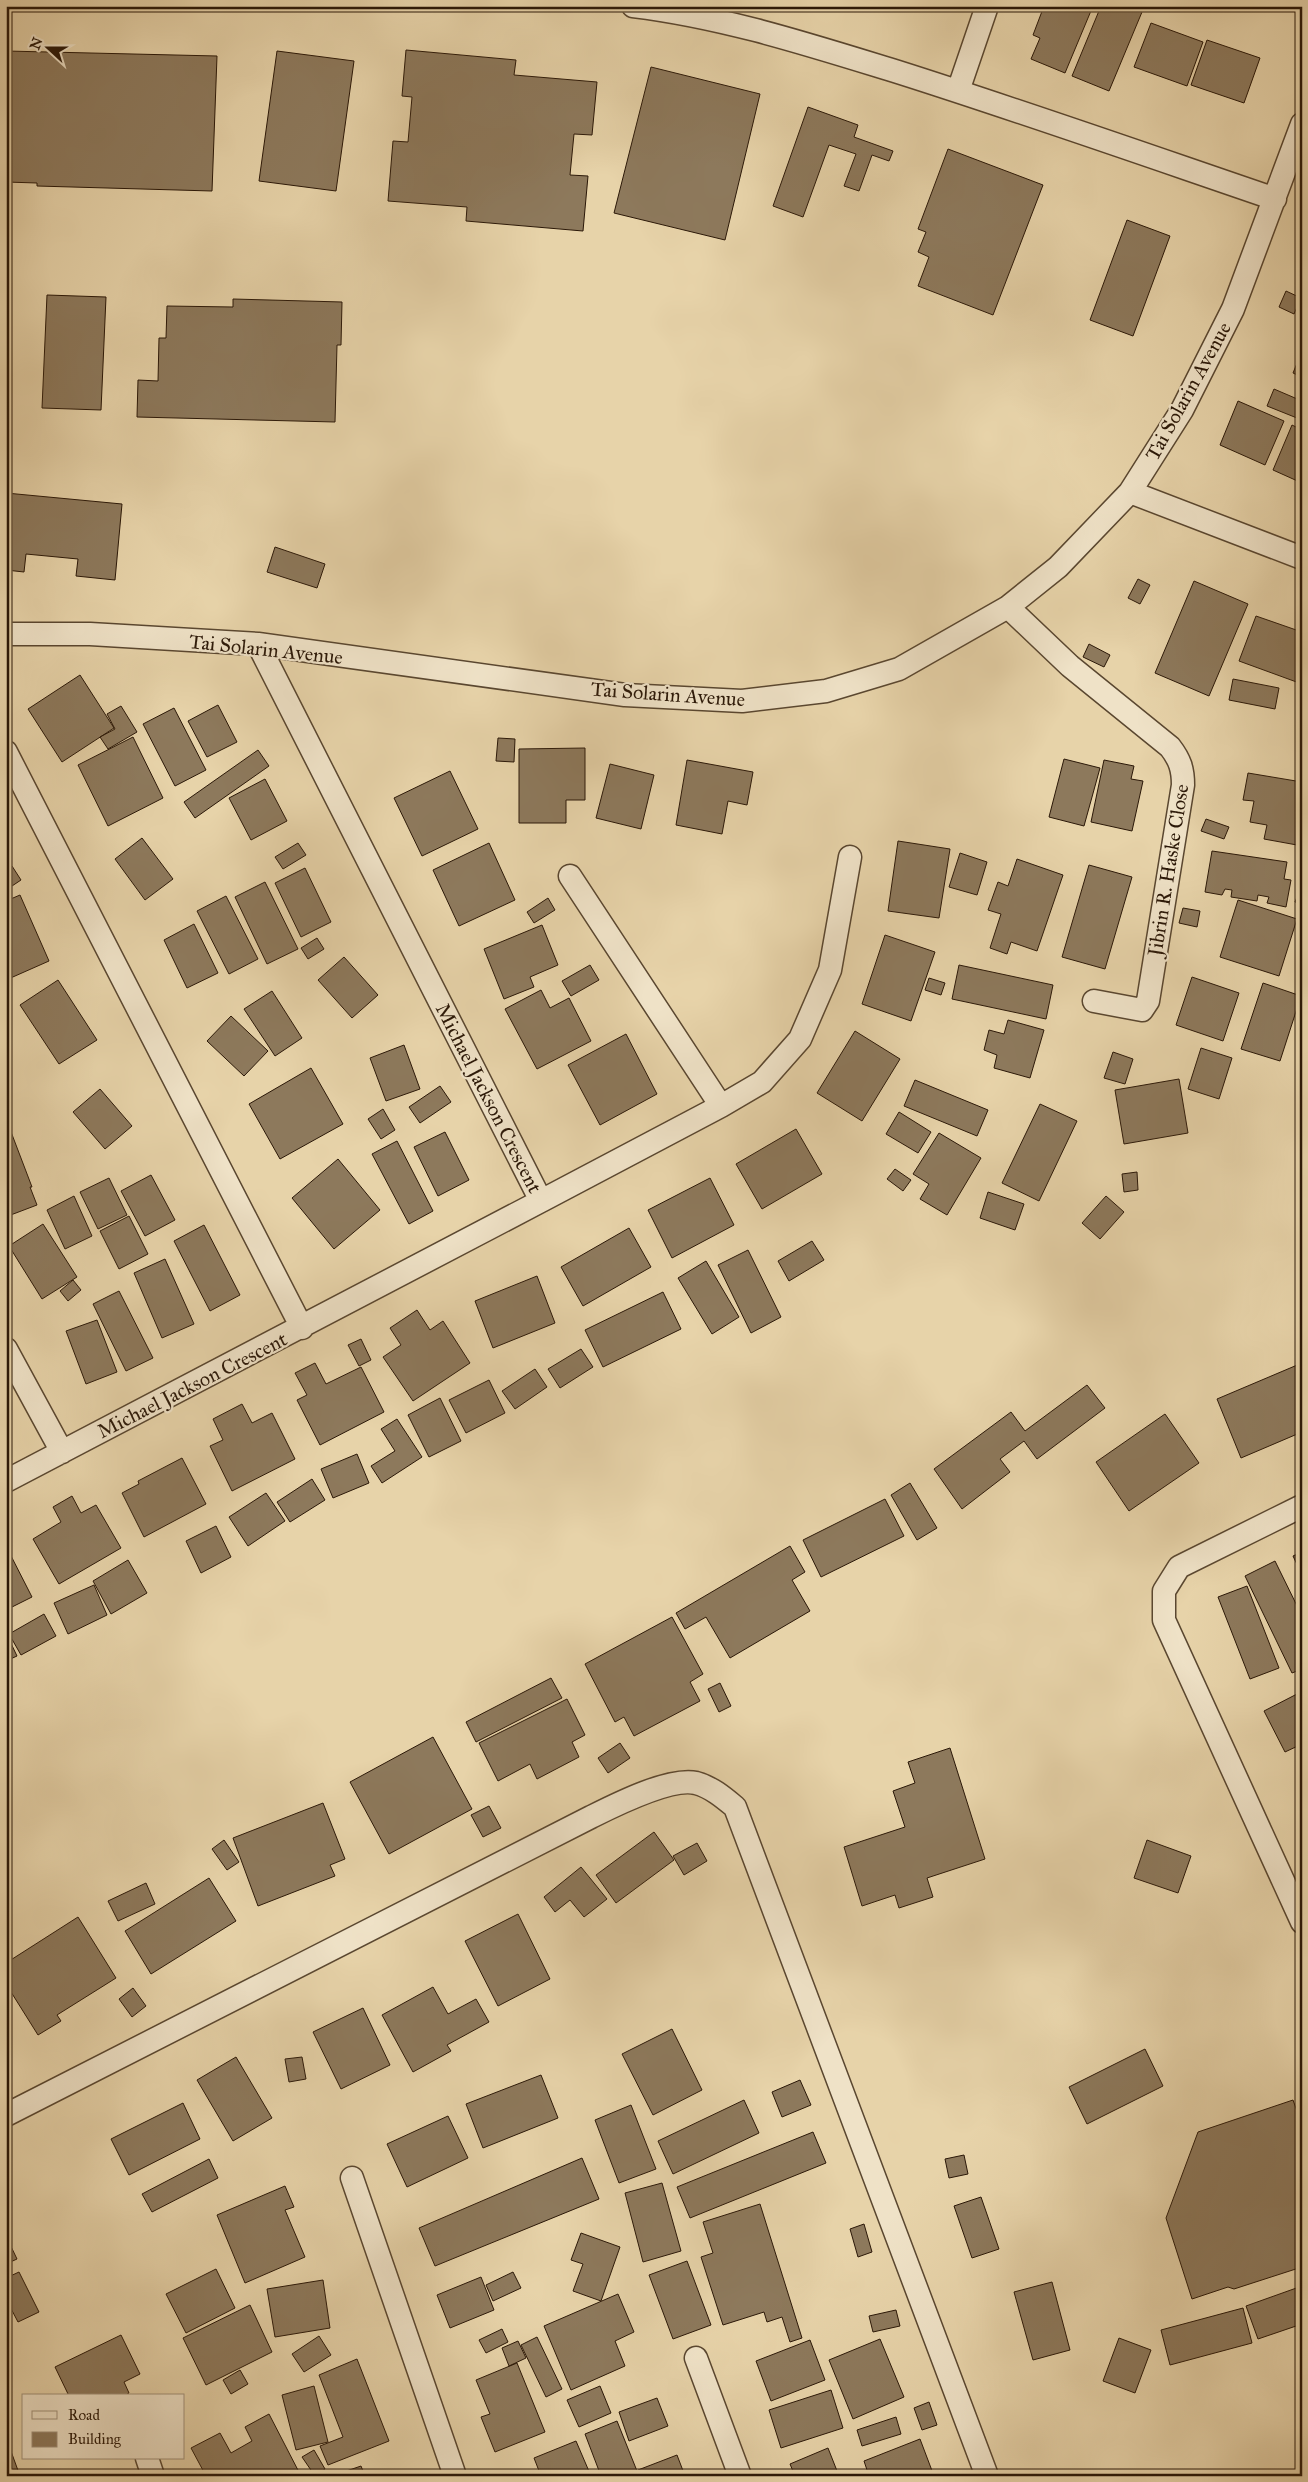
<svg xmlns="http://www.w3.org/2000/svg" width="1308" height="2482" viewBox="0 0 1308 2482" font-family="'IM FELL Great Primer',serif">
<style>
.building{fill:#8d795c;stroke:#2b1808}
.lines{fill:none;stroke-linecap:round;stroke-linejoin:round}
.street-casing{stroke:#5a4730;stroke-width:25}
.street{stroke:#efe2c7;stroke-width:22}
.labels{text-anchor:middle;stroke-width:4.5;stroke-linejoin:round;paint-order:stroke}
.street-label{font-size:20px;fill:#2b1808;stroke:#efe2c7}
</style>
<rect width="100%" height="100%" fill="#e7d3a9"/>
<filter id="stains"><feTurbulence type="fractalNoise" baseFrequency=".004" numOctaves="4"/><feColorMatrix values="0 0 0 0 .2 0 0 0 0 .09 0 0 0 0 .02 0 0 0 .5 -.17"/></filter>
<radialGradient id="worn" r=".72"><stop offset=".6" stop-color="#630" stop-opacity="0"/><stop offset="1" stop-color="#630" stop-opacity=".3"/></radialGradient>
<!-- building -->
<path class="building" d="M1044,6h49l-28,67 -34,-14 9,-21 -7,-3z
M1101,6h27l14,6 -33,79 -37,-15z
M1151,23l52,19 -16,44 -53,-19z
M1207,40l53,18 -16,45 -53,-18z
M406,50l110,10 -2,15 83,7 -5,53 -18,-1 -4,41 18,1 -5,55 -117,-10 1,-14 -79,-6 5,-60 15,1 4,-45 -10,-1z
M6,51l211,5 -5,135 -175,-5v-3l-31,-1z
M277,51l77,10 -18,130 -77,-10z
M651,67l109,27 -35,146 -111,-27z
M808,107l50,18 -4,12 39,14 -4,10 -17,-6 -13,36 -15,-5 12,-32 -27,-9 -26,72 -30,-11z
M948,149l95,36 -50,130 -75,-29 11,-29 -11,-5 8,-20 -8,-3z
M1127,220l43,16 -37,100 -43,-16z
M1286,291l15,7 -7,16 -15,-7z
M47,295l59,2 -5,113 -59,-2z
M233,299l109,3 -1,43h-4l-2,77 -198,-5 1,-37 20,1 1,-43h7l1,-32 66,1z
M1302,351v26l-9,-4z
M1274,389l28,12v19l-35,-14z
M1238,401l46,20 -19,44 -45,-20z
M1292,425l10,5v53l-29,-13z
M6,493l116,11 -7,76 -39,-4 2,-17 -52,-5 -2,18 -18,-2z
M275,547l50,17 -8,24 -50,-16z
M1138,579l12,6 -10,19 -12,-6z
M1194,581l54,23 -39,92 -54,-23z
M1256,616l46,16v52l-63,-23z
M1089,644l21,11 -6,12 -21,-10z
M80,675l34,53 -52,34 -34,-53z
M1233,679l46,9 -4,21 -46,-9z
M218,705l19,37 -30,15 -19,-36z
M121,706l16,26 -29,17 -8,-12 15,-8 -8,-15z
M174,708l32,62 -31,16 -32,-62z
M133,737l30,61 -55,28 -30,-61z
M498,738l17,1 -1,23 -18,-1z
M585,748v52h-19v23h-47v-74z
M258,750l11,16 -74,52 -11,-16z
M1064,759l36,9 -16,58 -35,-9z
M687,760l66,12 -6,33 -19,-4 -6,33 -46,-9z
M1104,760l30,6 -3,13 12,2 -11,50 -41,-9z
M610,764l44,11 -13,54 -45,-11z
M450,771l28,58 -56,27 -28,-58z
M1248,773l54,9v38l-5,25 -33,-6 3,-14 -17,-3 4,-21 -11,-1z
M265,779l22,42 -36,19 -22,-42z
M1206,819l23,8 -5,12 -23,-8z
M142,838l31,41 -28,21 -30,-41z
M898,841l52,8 -11,69 -51,-7z
M298,843l8,12 -23,14 -8,-12z
M489,843l26,57 -56,26 -26,-56z
M1212,851l75,11 -3,17 7,1 -5,27 -19,-4 2,-6 -11,-2 -1,6 -26,-4 1,-7 -7,-1 -3,6 -17,-3z
M960,853l27,9 -10,33 -28,-8z
M1017,859l46,16 -26,76 -26,-9 -4,12 -17,-6 11,-34 -13,-4 10,-28 10,4z
M1089,865l43,12 -27,92 -43,-12z
M12,866l9,14 -15,10v-20z
M305,868l26,54 -30,15 -26,-54z
M265,882l33,67 -31,15 -32,-67z
M1302,884v20l-7,-2z
M20,895l29,66 -43,19v-79z
M226,896l32,63 -29,15 -32,-63z
M548,898l7,12 -21,13 -7,-11z
M1238,900l59,19 -18,57 -59,-19z
M1183,908l17,3 -3,16 -18,-4z
M194,924l24,49 -31,15 -23,-48z
M542,925l16,40 -28,12 4,10 -30,12 -20,-50z
M885,935l50,17 -24,69 -49,-17z
M317,938l7,11 -16,10 -7,-11z
M344,957l34,38 -26,23 -34,-38z
M590,965l9,15 -28,16 -9,-15z
M959,965l94,20 -7,34 -94,-20z
M1192,977l47,16 -16,48 -47,-16z
M929,978l16,5 -4,12 -16,-5z
M58,980l39,60 -38,24 -39,-59z
M1263,983l38,13 -21,65 -39,-12z
M541,990l9,18 19,-10 22,43 -54,28 -32,-60z
M272,991l30,47 -27,18 -31,-47z
M231,1016l37,35 -24,25 -37,-35z
M1008,1020l36,10 -14,48 -36,-10 3,-13 -13,-5 5,-20 15,4z
M855,1031l45,28 -38,62 -45,-28z
M626,1034l31,60 -57,31 -32,-60z
M404,1045l16,44 -34,12 -16,-43z
M1201,1048l31,10 -13,41 -31,-10z
M1113,1052l20,7 -8,25 -21,-6z
M311,1068l32,56 -63,35 -31,-55z
M1179,1079l9,54 -64,11 -9,-54z
M915,1080l73,30 -11,26 -73,-30z
M440,1086l11,16 -31,21 -11,-16z
M100,1089l32,37 -27,23 -32,-37z
M1040,1104l37,17 -38,80 -37,-18z
M383,1109l12,21 -14,9 -13,-20z
M899,1112l32,20 -13,21 -32,-19z
M8,1124l24,63h-2l7,18 -29,11 -2,-5v-86z
M796,1129l26,45 -60,35 -26,-45z
M445,1132l24,48 -31,16 -24,-49z
M939,1133l42,25 -34,57 -27,-16 9,-15 -16,-10z
M397,1141l36,70 -24,13 -37,-70z
M338,1159l42,51 -46,39 -42,-51z
M895,1169l16,11 -8,11 -16,-12z
M1137,1172l1,18 -14,2 -2,-18z
M151,1175l24,45 -30,16 -24,-45z
M109,1178l18,37 -29,14 -18,-37z
M710,1178l24,47 -62,33 -24,-48z
M988,1192l36,12 -9,26 -35,-12z
M74,1196l18,40 -27,13 -18,-39z
M1106,1196l18,16 -24,27 -18,-16z
M129,1216l19,38 -29,15 -19,-38z
M43,1224l34,53 -35,22 -33,-53z
M204,1225l36,70 -30,16 -36,-70z
M629,1228l22,39 -68,39 -22,-39z
M812,1241l12,19 -35,21 -11,-20z
M748,1250l33,67 -30,16 -33,-68z
M165,1259l29,65 -32,14 -28,-65z
M706,1261l33,56 -27,17 -34,-56z
M537,1276l18,47 -62,25 -18,-47z
M73,1280l8,10 -13,11 -8,-10z
M119,1291l34,67 -27,13 -33,-67z
M663,1292l18,37 -78,38 -18,-37z
M417,1310l13,20 13,-9 27,42 -57,38 -30,-44 18,-12 -11,-17z
M97,1320l20,52 -31,12 -20,-53z
M361,1339l10,21 -12,6 -11,-21z
M581,1349l12,18 -33,21 -12,-19z
M315,1363l11,21 35,-17 23,45 -64,33 -23,-45 10,-5 -12,-22z
M1302,1363v69l-61,26 -24,-59z
M535,1369l12,18 -32,22 -13,-18z
M489,1380l16,33 -39,20 -17,-33z
M1087,1385l18,23 -68,51 -13,-18 -24,18 10,13 -48,37 -28,-40 77,-57 14,19z
M440,1398l21,43 -32,16 -21,-42z
M242,1404l10,19 20,-10 23,46 -63,32 -22,-45 13,-6 -10,-21z
M1165,1414l34,49 -70,48 -33,-49z
M397,1419l25,38 -40,26 -11,-17 24,-15 -14,-22z
M357,1454l12,29 -36,15 -12,-29z
M182,1458l24,46 -62,33 -22,-44 17,-9 -1,-3z
M312,1479l13,21 -35,22 -13,-20z
M910,1483l27,45 -20,12 -26,-45z
M266,1493l19,28 -37,25 -19,-29z
M72,1496l9,17 15,-8 25,43 -62,36 -26,-45 28,-17 -8,-15z
M885,1499l19,37 -83,41 -18,-37z
M216,1526l15,31 -30,16 -15,-32z
M790,1546l15,26 -13,8 18,31 -80,47 -24,-41 -21,12 -9,-16z
M8,1550l24,47 -26,13v-59z
M1302,1552v23l-9,-19z
M128,1560l19,33 -36,21 -18,-33z
M1275,1561l27,55v53l-10,4 -47,-97z
M94,1585l13,30 -39,19 -14,-31z
M1247,1586l32,82 -29,11 -32,-82z
M44,1614l12,22 -35,19 -12,-21z
M672,1617l31,57 -13,8 10,19 -66,35 -10,-19 -9,5 -30,-58z
M7,1635l10,21 -11,5v-25z
M551,1678l11,20 -86,44 -10,-20z
M720,1683l11,23 -12,6 -11,-23z
M1297,1694l5,9v41l-17,8 -21,-41z
M567,1699l18,36 -13,7 7,15 -42,22 -7,-15 -32,17 -19,-38z
M433,1737l39,72 -83,45 -39,-72z
M620,1743l10,15 -22,15 -10,-15z
M950,1748l35,111 -58,19 6,19 -34,11 -4,-13 -33,11 -18,-59 61,-20 -12,-36 22,-8 -7,-21z
M323,1803l22,56 -15,6 5,11 -77,30 -25,-68z
M489,1806l12,22 -18,9 -12,-22z
M654,1832l20,28 -58,43 -20,-28z
M224,1840l15,22 -12,8 -15,-21z
M1147,1840l44,16 -13,37 -44,-15z
M697,1843l10,18 -23,14 -11,-19z
M581,1867l26,32 -23,18 -14,-17 -15,12 -11,-15z
M209,1878l27,43 -85,53 -26,-43z
M146,1883l9,21 -37,17 -10,-20z
M518,1914l32,65 -52,27 -33,-65z
M78,1917l38,61 -59,37 4,6 -23,14 -32,-51v-21z
M433,1987l15,27 28,-15 13,23 -42,23 4,6 -38,21 -31,-57z
M133,1988l13,18 -14,11 -13,-18z
M363,2008l27,57 -49,24 -28,-57z
M672,2029l30,61 -49,25 -31,-61z
M1145,2049l18,37 -76,38 -18,-37z
M236,2057l36,61 -39,23 -36,-61z
M302,2057l4,22 -17,3 -4,-23z
M541,2075l17,43 -75,30 -17,-44z
M800,2080l11,25 -29,12 -10,-25z
M744,2100l15,33 -86,41 -15,-33z
M1293,2100l5,14 4,-1v154l-68,22 -6,-2 -36,12 -26,-81 32,-86z
M183,2103l17,36 -71,36 -18,-36z
M631,2105l25,64 -37,14 -24,-63z
M448,2116l20,42 -61,29 -20,-43z
M813,2132l13,31 -136,55 -13,-31z
M964,2155l4,19 -19,4 -4,-19z
M582,2158l17,41 -164,67 -16,-38z
M209,2159l9,19 -66,34 -10,-18z
M662,2183l19,68 -38,11 -18,-69z
M285,2186l9,21 -9,3 20,47 -60,26 -28,-68z
M981,2197l18,52 -27,9 -18,-52z
M760,2204l42,134 -12,4 -8,-25 -15,5 -3,-10 -41,13 -22,-68 12,-4 -10,-31z
M864,2224l8,28 -14,5 -8,-28z
M581,2233l39,14 -19,54 -28,-10 10,-27 -12,-4z
M6,2236l11,23 -11,5z
M687,2261l24,64 -38,14 -24,-64z
M216,2269l19,39 -49,25 -20,-39z
M19,2272l20,40 -21,10 -12,-23v-21z
M513,2272l8,16 -28,13 -7,-16z
M481,2277l13,33 -44,18 -13,-33z
M323,2280l7,48 -55,9 -8,-48z
M1052,2282l18,68 -37,10 -19,-68z
M1302,2286v38l-44,15 -12,-33z
M618,2294l16,38 -19,9 10,25 -54,24 -27,-64z
M250,2305l22,47 -66,33 -23,-47z
M1243,2308l9,35 -82,22 -9,-35z
M896,2310l4,16 -27,6 -4,-16z
M502,2329l6,13 -22,11 -7,-13z
M121,2335l19,39 -16,8 5,11 -5,3h-55l-14,-29z
M319,2336l12,19 -27,17 -12,-18z
M537,2337l25,52 -16,8 -25,-52z
M1119,2338l32,12 -16,43 -32,-12z
M880,2339l24,58 -51,22 -24,-59z
M810,2340l15,40 -54,21 -15,-40z
M518,2341l8,17 -17,8 -7,-18z
M357,2359l32,82 -61,24 -8,-19 23,-9 -24,-62z
M517,2363l28,69 -50,20 -14,-35 9,-3 -14,-34z
M240,2370l8,14 -17,10 -8,-14z
M314,2386l14,56 -32,8 -14,-55z
M600,2386l11,27 -32,14 -12,-27z
M831,2390l12,38 -62,20 -12,-38z
M657,2398l11,28 -39,15 -10,-29z
M929,2402l8,23 -15,5 -8,-22z
M269,2414l32,62h-95l-15,-28 29,-15 11,20 21,-12 -7,-14z
M896,2417l5,17 -39,12 -5,-16z
M617,2421l22,55h-38l-16,-42z
M920,2439l14,37h-65l-5,-15z
M576,2441l15,35h-50l-7,-18z
M6,2443h2l12,33h-14z
M828,2448l11,28h-44l-5,-12z
M314,2450l11,19 -10,7 -13,-19z
M677,2455l8,21h-44l-3,-6z
M361,2466l4,10h-33z"/>
<g class="lines">
<defs>
<path id="street" d="M633,6c91,11 177,39 265,66 126,40 251,84 377,127
M958,91l29,-85
M1130,492l172,66
M1008,607l62,59 100,81c10,13 13,22 13,38l-35,216 -6,9 -48,-9
M6,634h84l168,10 367,51 117,6 84,-10 73,-22 109,-62 50,-40 72,-75 52,-82 51,-101 69,-185
M6,752l296,576
M570,876l151,230
M541,1201l180,-95 41,-24 38,-43 30,-69 20,-113
M6,1349l56,103
M6,1481l535,-280 -283,-557
M1302,1506l-123,61 -15,24v29l138,302
M6,2115l585,-298c24,-12 79,-40 105,-34 15,4 27,14 39,24l252,669
M352,2178l103,298
M696,2358l44,118
M147,2458l6,18"/>
</defs>
<!-- street casing -->
<use href="#street" class="street-casing"/>
<!-- street -->
<use href="#street" class="street"/>
</g>
<g class="labels">
<!-- street labels -->
<g class="street-label">
<text transform="translate(1188 391) rotate(-61)" y="7">Tai Solarin Avenue</text>
<text transform="translate(266 649) rotate(6)" y="7">Tai Solarin Avenue</text>
<text transform="translate(668 694) rotate(4)" y="7">Tai Solarin Avenue</text>
<text transform="translate(1168 870) rotate(-81)" y="7">Jibrin R. Haske Close</text>
<text transform="translate(489 1098) rotate(63)" y="7">Michael Jackson Crescent</text>
<text transform="translate(192 1385) rotate(-27)" y="7">Michael Jackson Crescent</text>
</g>
</g>
<!-- margin -->
<rect width="1308" height="2482" fill="none" stroke="#e7d3a9" stroke-width="25"/>
<rect x="8" y="8" width="1293" height="2467" fill="none" stroke="#2b1808" stroke-width="2.5"/>
<rect x="12" y="12" width="1283" height="2457" fill="none" stroke="#2b1808"/>
<!-- legend -->
<rect x="22" y="2394" width="162" height="65" fill="#efe2c7" stroke="#a1917b"/>
<rect x="32" y="2411" width="25" height="8" fill="#efe2c7" stroke="#a1917b"/>
<text x="68" y="2420" font-size="15" fill="#2b1808">Road</text>
<rect x="32" y="2432" width="25" height="15" fill="#8d795c" stroke="#a1917b"/>
<text x="68" y="2444" font-size="15" fill="#2b1808">Building</text>
<!-- north arrow -->
<g transform="translate(48 48) rotate(291)" stroke="#efe2c7" stroke-width="4" paint-order="stroke">
<path d="M0-4L9 19L0 12L-9 19Z" fill="#2b1808"/>
<text y="-8" font-size="14" font-weight="bold" text-anchor="middle" fill="#2b1808">N</text>
</g>
<rect width="100%" height="100%" filter="url(#stains)"/>
<rect width="100%" height="100%" fill="url(#worn)"/>
</svg>
